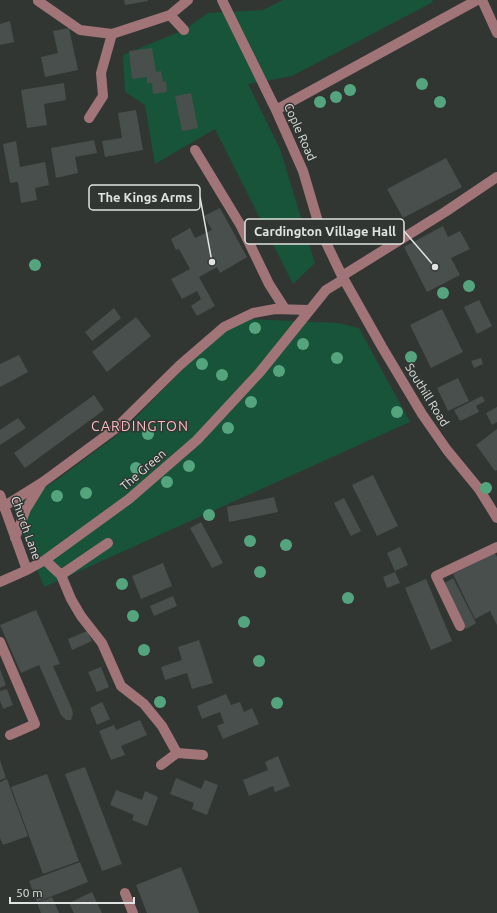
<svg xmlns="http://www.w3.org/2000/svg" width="497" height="913" viewBox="0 0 497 913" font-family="Ubuntu,sans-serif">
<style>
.green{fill:#18543a}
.building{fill:#494f4c}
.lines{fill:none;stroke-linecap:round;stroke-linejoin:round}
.minor{stroke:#a17578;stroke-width:10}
.tree{fill:#54a47e}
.labels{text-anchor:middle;stroke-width:3;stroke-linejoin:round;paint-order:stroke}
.street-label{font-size:12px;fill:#e0e3e1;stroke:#313633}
.quarter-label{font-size:14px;letter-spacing:1px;fill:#feb9be;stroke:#313633}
.leader{fill:none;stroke:#e0e3e1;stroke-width:1.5}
.callout-dot{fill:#e0e3e1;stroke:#313633;stroke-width:1.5}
.callout{fill:#313633;stroke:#e0e3e1;stroke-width:1.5}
.callout-label{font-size:13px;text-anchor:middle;font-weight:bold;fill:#e0e3e1}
</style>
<rect width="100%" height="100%" fill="#313633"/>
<!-- green -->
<path class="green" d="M283,0h149l1,2 -141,74 -44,8 32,65 35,114 -22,21 -78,-155 -60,35 -10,-59 -20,-13 -2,-37 61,-25 24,-17 55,-3z
M250,319l88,4 21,5 51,94 -366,165 -31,-79 45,-29 66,-49 63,-65 40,-35z"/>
<!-- building -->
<path class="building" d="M124,0h24v1l-23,4z
M10,21l4,21 -14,3v-21z
M69,28l9,42 -33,7 -4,-20 17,-4 -5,-22z
M152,48l4,24 5,-1 2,11 3,-1 1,11 -14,2 -1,-11h-5v-6l-15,2 -3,-28z
M64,83l2,17 -22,4 3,21 -20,3 -6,-38z
M191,93l7,35 -16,3 -7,-35z
M136,110l7,40 -38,7 -3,-16 20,-3 -4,-25z
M94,140l3,13 -22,4 3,16 -22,5 -5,-30z
M16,141l4,26 25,-5 4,23 -14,3 2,12 -16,3 -3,-21 -8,1 -7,-39z
M446,158l16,29 -59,31 -16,-29z
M220,208l27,49 -27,16 -3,-6 -18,10 16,29 -18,10 -6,-10 10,-7 -4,-8 -15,8 -11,-20 19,-10 -11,-20 -3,1 -5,-11 19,-11 5,10 17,-8 -8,-14z
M443,226l5,11 12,-6 10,18 -19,9 9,17 -33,17 -23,-45z
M479,300l13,26 -15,8 -13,-27z
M114,308l7,10 -29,23 -7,-9z
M442,309l21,43 -32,16 -21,-43z
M136,317l15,19 -44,36 -15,-20z
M19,355l9,17 -28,15v-23z
M481,358l2,6 -9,4 -3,-7z
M458,378l11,23 -21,10 -11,-23z
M94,395l10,15 -79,58 -11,-15z
M482,396l3,5 -9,5 3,6 -19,9 -6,-11z
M497,407v15l-5,3 -6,-12z
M18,418l8,10 -26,17v-15z
M497,429v41l-2,1 -19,-26z
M373,475l25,51 -21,10 -25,-51z
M274,497l4,15 -49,10 -2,-15z
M344,498l17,33 -10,5 -17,-33z
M201,522l22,41 -11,5 -22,-40z
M400,547l8,18 -13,6 -8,-18z
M495,553l2,4v68l-7,-14 -15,8 -22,-45z
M163,563l9,23 -31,13 -9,-23z
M395,572l5,11 -13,5 -4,-11z
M453,578l23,45 -10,6 -23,-45z
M426,579l26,62 -21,9 -26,-62z
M173,596l4,10 -23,10 -4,-10z
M36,610l24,54 -7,2 19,43 1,5 -2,6h-5l-5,-5 -22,-50 -18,8 -21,-48z
M87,631l5,10 -20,9 -4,-11z
M199,640l14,43 -21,6 -5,-16 -22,7 -4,-13 21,-7 -4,-13z
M101,667l8,20 -12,5 -9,-20z
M0,669l6,16 -6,3z
M7,689l6,16 -10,4 -3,-8v-10z
M226,694l5,11 9,-3 4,10 8,-4 7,16 -36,15 -6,-13 7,-3 -4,-11 -18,7 -5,-13z
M102,702l8,17 -13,6 -7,-17z
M140,720l7,15 -26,11 4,9 -14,5 -12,-29 15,-6 2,5z
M278,756l12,30 -15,6 -2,-6 -24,10 -6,-16 25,-10 -3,-8z
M0,760l6,18 -6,2z
M85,767l37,97 -20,7 -37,-97z
M47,774l32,87 -36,13 -32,-87z
M176,778l25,11 4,-9 13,5 -11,30 -15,-6 2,-6 -24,-9z
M7,779l21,57 -25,9 -3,-7v-56z
M116,790l26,10 3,-9 13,6 -11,29 -15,-6 2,-5 -24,-10z
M80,862l8,20 -51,20 -8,-21z
M181,867l18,46h-52l-11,-28z
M92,892l10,21h-28l-5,-10z
M52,897l7,16h-18l-4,-10z"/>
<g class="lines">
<!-- minor -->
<path class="minor" d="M222,0l54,110 27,61 18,61 21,44 40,71 40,67 25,36 32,39 18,29
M482,0l15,33
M38,1l42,29 32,4 58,-19
M184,30l-14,-15 18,-15
M276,110l201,-110
M89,118l14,-22 -2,-23 11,-39
M195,150l46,76 28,58 16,25
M342,276l103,-64 52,-35
M0,495l27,75
M3,507l40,-25 72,-53 65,-64 44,-38 29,-14 22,-4 34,1
M15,538l11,-29 16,-26
M45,560l16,15 10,24 10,17 21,27 19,43 23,18 18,22 15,27 -16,12
M61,575l47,-32
M0,582l27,-12 18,-10 84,-61 68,-59 63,-68 66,-82 18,-11
M460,626l-24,-50 61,-29
M0,642l35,82 -25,11
M177,753l26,2
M125,893l8,20"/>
</g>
<!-- trees -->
<g class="tree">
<circle cx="422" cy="84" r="6"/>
<circle cx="350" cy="90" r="6"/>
<circle cx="336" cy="97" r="6"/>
<circle cx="320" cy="102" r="6"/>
<circle cx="440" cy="102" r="6"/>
<circle cx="35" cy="265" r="6"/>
<circle cx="469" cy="286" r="6"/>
<circle cx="443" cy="293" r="6"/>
<circle cx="255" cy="328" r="6"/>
<circle cx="303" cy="344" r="6"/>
<circle cx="411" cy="357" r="6"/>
<circle cx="337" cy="358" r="6"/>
<circle cx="202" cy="364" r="6"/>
<circle cx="279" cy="371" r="6"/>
<circle cx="222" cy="375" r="6"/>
<circle cx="251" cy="402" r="6"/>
<circle cx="397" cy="412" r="6"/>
<circle cx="228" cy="428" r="6"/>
<circle cx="148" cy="434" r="6"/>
<circle cx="189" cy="466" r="6"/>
<circle cx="136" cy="468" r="6"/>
<circle cx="167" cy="482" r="6"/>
<circle cx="486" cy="488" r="6"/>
<circle cx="86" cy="493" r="6"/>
<circle cx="57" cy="496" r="6"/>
<circle cx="209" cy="515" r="6"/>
<circle cx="250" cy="541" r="6"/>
<circle cx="286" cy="545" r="6"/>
<circle cx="260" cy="572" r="6"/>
<circle cx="122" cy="584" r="6"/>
<circle cx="348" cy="598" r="6"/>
<circle cx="133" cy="616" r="6"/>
<circle cx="244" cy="622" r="6"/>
<circle cx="144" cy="650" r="6"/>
<circle cx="259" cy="661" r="6"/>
<circle cx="160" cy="702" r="6"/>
<circle cx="277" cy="703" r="6"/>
</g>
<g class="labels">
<!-- street labels -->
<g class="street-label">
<text transform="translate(300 132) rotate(66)" y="4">Cople Road</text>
<text transform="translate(427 395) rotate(58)" y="4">Southill Road</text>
<text transform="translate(143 470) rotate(-41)" y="4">The Green</text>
<text transform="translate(26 528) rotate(70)" y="4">Church Lane</text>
</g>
<!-- quarter labels -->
<g class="quarter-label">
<text x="140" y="431">CARDINGTON</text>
</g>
</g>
<!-- callouts -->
<path class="leader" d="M212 262L200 197M435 267L404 231"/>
<g class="callout-dot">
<circle cx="212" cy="262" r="4"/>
<circle cx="435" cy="267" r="4"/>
</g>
<g class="callout">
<rect x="89" y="185" width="111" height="25" rx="4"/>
<rect x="245" y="219" width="159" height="25" rx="4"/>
</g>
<g class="callout-label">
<text x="145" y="202">The Kings Arms</text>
<text x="325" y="236">Cardington Village Hall</text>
</g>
<!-- scale -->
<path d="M10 897v6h124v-6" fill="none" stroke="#e0e3e1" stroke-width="2"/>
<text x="16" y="897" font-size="12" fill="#e0e3e1" stroke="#313633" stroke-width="3" paint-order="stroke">50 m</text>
</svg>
